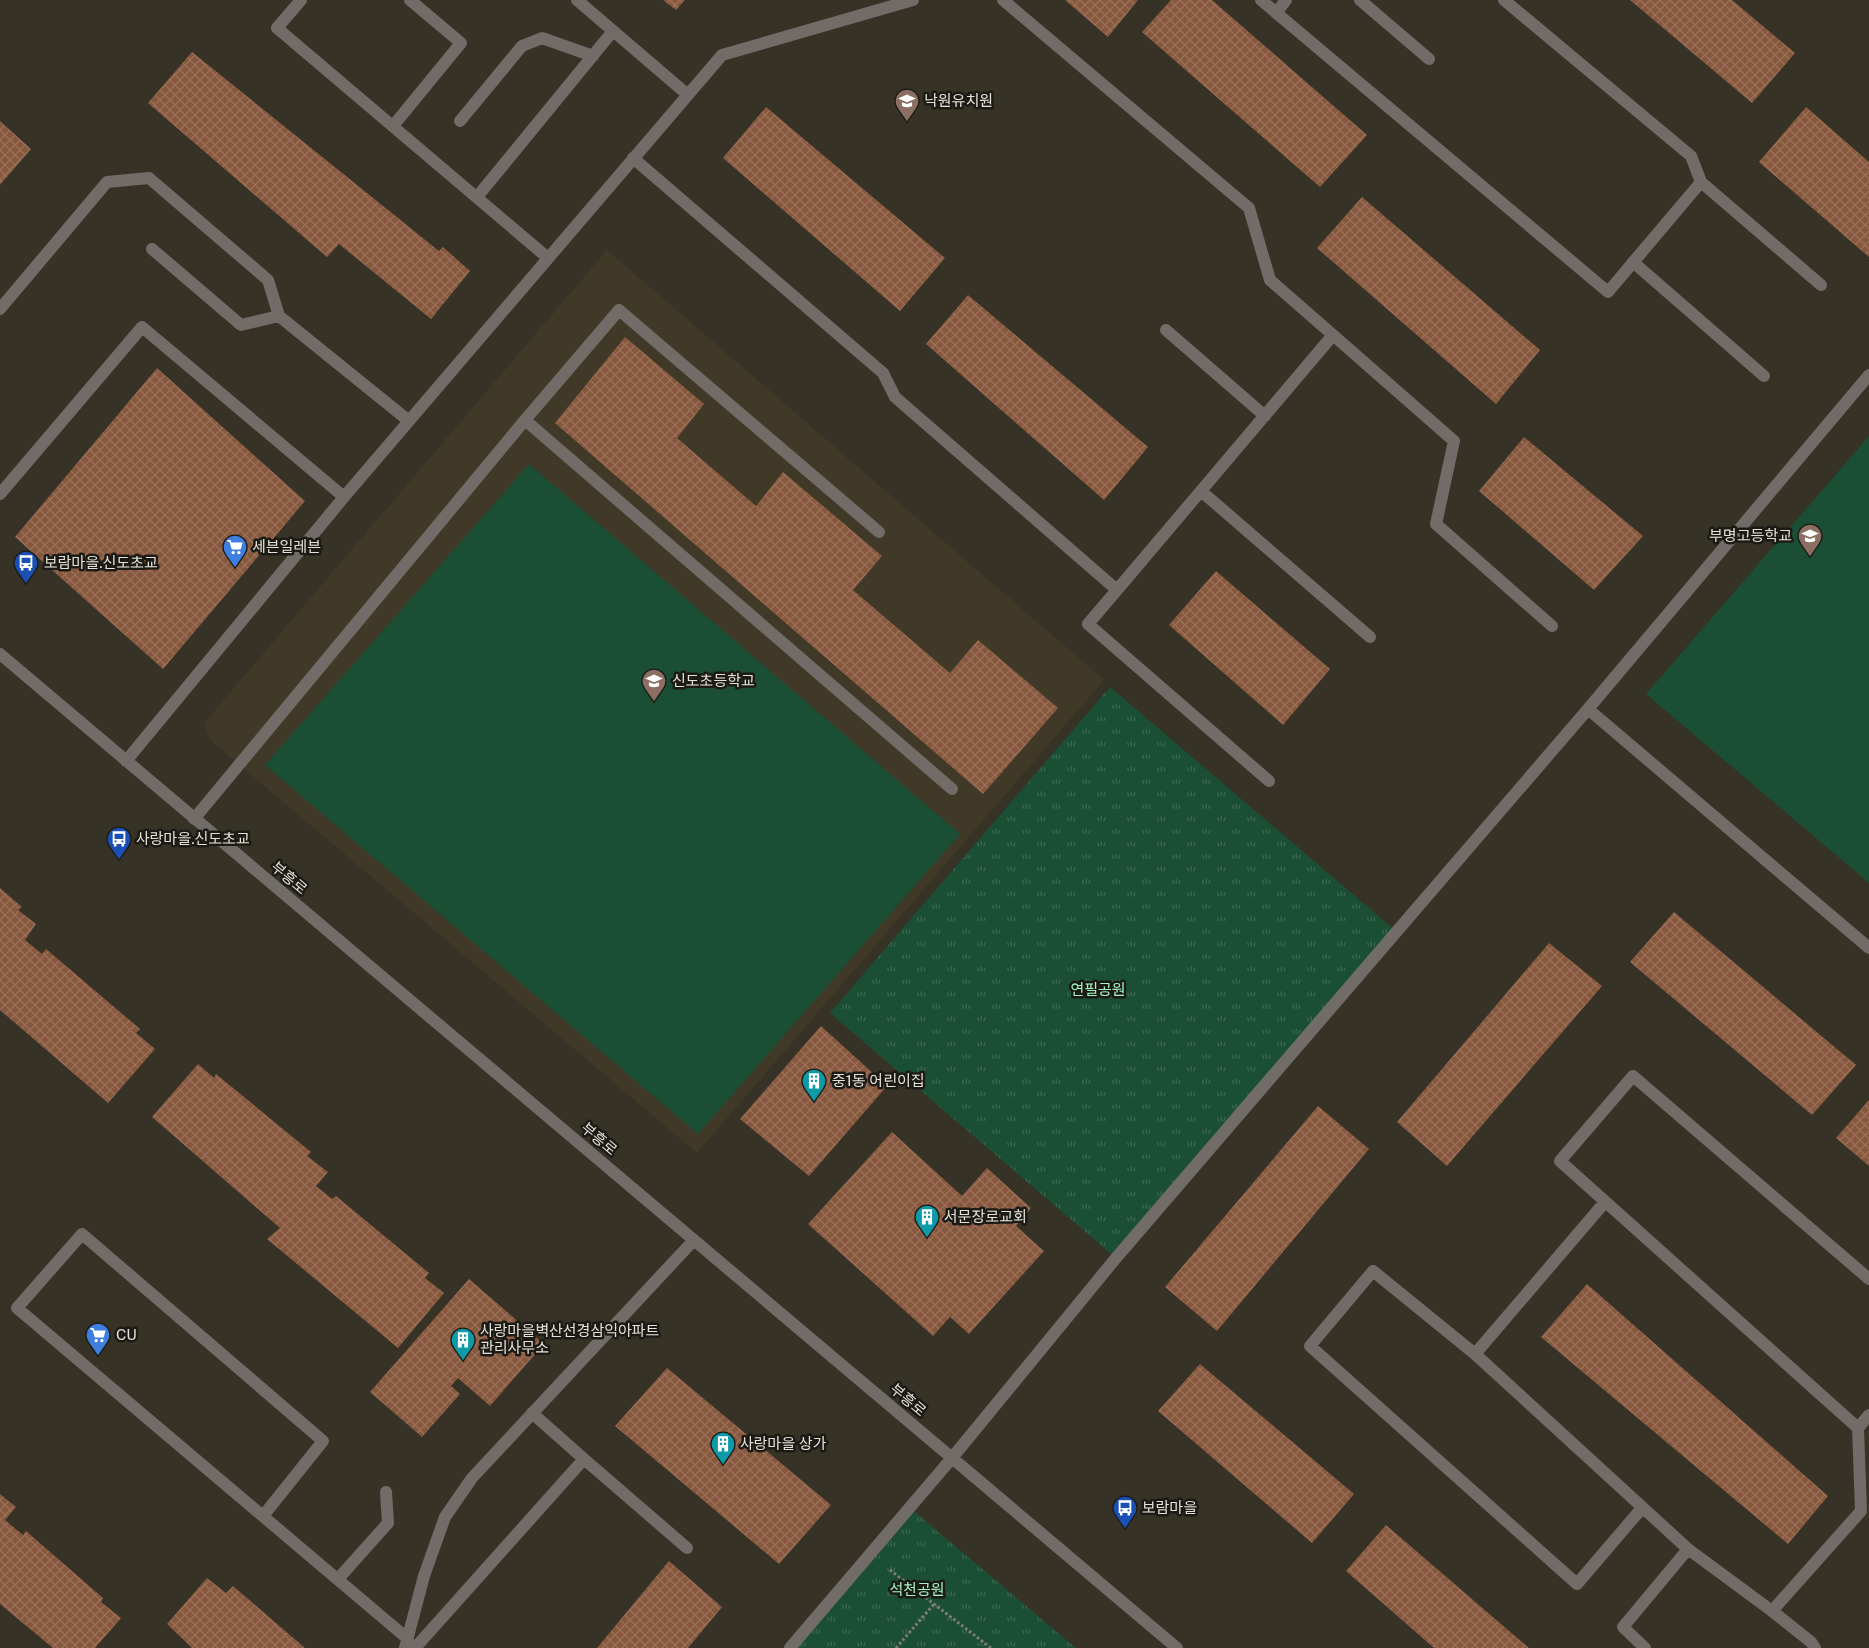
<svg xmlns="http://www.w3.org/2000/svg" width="1869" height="1648" viewBox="0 0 1869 1648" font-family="'Public Sans','Noto Sans KR',sans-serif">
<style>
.built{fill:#403927}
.grass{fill:#1b4f35}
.park{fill:url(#park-tufts)}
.building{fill:url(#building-cross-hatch)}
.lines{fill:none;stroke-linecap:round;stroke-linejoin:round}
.path{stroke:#817d73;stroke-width:3;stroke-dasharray:2.5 2.5;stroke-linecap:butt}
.minor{stroke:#716c67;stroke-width:12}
.labels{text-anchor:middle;stroke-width:5;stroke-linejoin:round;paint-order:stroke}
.poi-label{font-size:15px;fill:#e4e1d9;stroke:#1c1a14;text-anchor:start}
.street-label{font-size:15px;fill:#e4e1d9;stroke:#1c1a14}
.park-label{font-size:15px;fill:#a1f4c4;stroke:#1c1a14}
</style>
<defs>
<pattern id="park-tufts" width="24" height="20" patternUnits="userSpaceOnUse" patternTransform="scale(1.25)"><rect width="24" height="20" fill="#1b4f35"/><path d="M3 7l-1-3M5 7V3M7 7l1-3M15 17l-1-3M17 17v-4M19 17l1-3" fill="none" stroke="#3c6852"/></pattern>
<pattern id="building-cross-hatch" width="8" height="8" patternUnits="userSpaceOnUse" patternTransform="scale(1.25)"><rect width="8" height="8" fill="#88583e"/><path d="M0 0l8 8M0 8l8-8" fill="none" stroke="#997059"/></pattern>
</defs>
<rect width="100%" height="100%" fill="#363226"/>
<!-- built -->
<path class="built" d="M607,250l497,430 -407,473 -488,-414 -5,-16z"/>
<!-- grass -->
<path class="grass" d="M1869,436v447l-223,-189z
M529,464l431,370 -262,300 -433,-369z"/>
<!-- park -->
<path class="park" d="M1110,687l287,245 -281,326 -286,-245z
M910,1508l166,140h-285z"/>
<!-- building -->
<path class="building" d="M663,0h22l-9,10z
M1065,0h73l-30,37z
M1171,0h41l155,135 -47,52 -178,-155z
M1630,0h102l63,53 -43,50z
M192,52l247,199 4,-4 27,24 -39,48 -92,-75 -12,13 -179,-154z
M766,107l179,151 -45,53 -177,-153z
M1806,107l63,55v95l-110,-95z
M0,121l31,28 -31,36z
M1362,197l178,153 -44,54 -179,-156z
M968,295l180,152 -44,53 -178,-156z
M625,337l79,67 -27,34 79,68 27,-34 99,84 -29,34 97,83 28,-33 80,68 -75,86 -428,-371z
M157,368l148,133 -142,168 -148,-132z
M1524,437l119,99 -49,54 -115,-99z
M1216,571l114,98 -47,56 -114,-100z
M0,888l22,19 -4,3 18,14 -11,16 17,14 4,-5 94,80 -4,4 19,16 -47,54 -108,-93z
M1674,912l182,153 -44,50 -182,-153z
M1549,943l53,43 -155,180 -50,-44z
M821,1026l66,60 -78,90 -69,-57z
M198,1064l16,14 2,-4 95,78 -4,4 21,16 -12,14 16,13 4,-3 93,77 -4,5 19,15 -46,55 -131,-109 13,-11 -128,-111z
M1869,1100v66l-33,-28z
M1318,1106l51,43 -152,182 -52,-44z
M892,1132l70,64 25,-28 44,40 -15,18 28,25 -75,83 -19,-17 -17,19 -125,-112z
M469,1279l75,65 -54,62 -32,-28 -7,8 9,8 -38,43 -52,-45z
M1587,1284l241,212 -40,48 -247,-207z
M1200,1364l154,130 -42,49 -154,-132z
M667,1368l164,137 -52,59 -164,-138z
M0,1494l16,13 -11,13 18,15 3,-4 77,67 -2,4 20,16 -26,30h-42l-53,-44z
M1386,1525l143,123h-95l-88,-77z
M669,1561l53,46 -34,41h-91z
M207,1578l19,15 7,-7 72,62h-113l-25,-24z"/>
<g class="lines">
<!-- path -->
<path class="path" d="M890,1570l101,78
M896,1648l38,-44"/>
<!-- minor -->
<path class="minor" d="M301,0l-24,28 271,230
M577,0l111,95
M1003,0l246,208 21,72 63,55
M1261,0l347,292 93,-110 -10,-26 -187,-156
M1360,0l69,59
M1276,13l10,-13
M460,121l62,-75 20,-8 51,18
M393,126l68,-83 -51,-43
M633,158l250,215 12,24 222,193 -29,34 181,157
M1701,182l120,103
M477,197l136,-166
M152,249l89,76 38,-9
M1633,262l131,114
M0,309l107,-127 42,-4 119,102 11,36 130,105
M1166,330l99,86
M525,420l427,369
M1201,491l169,146
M0,494l142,-167 202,170
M1117,590l216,-255 121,106 -18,83 116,102
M0,654l1177,994
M1588,709l281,239
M126,761l218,-264 378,-442 191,-55
M194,819l331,-399 94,-110 260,222
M1475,1354l130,-152
M1858,1428l-298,-267 73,-85 236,203
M584,1459l103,89
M1642,1508l-65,76 -267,-238 63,-75 102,83 213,195 84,62
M263,1516l60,-75 -241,-207 -65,74 391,331
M338,1579l50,-56 -2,-31
M405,1648l19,-72 21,-59 27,-39 222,-238
M415,1648l169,-189 -52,-46
M790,1648l162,-190 164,-200 472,-549 281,-334
M1645,1648l-22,-21 65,-78
M1815,1648l-4,-6 -39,-31 89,-100 -3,-83 11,-13"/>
</g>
<!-- icons -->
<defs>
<symbol id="school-pin" viewBox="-11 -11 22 30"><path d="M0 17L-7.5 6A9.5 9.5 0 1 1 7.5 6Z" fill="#8d6e63" stroke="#1c1a14"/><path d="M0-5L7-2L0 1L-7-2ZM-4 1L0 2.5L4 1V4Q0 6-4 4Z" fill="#fff"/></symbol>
<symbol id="supermarket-pin" viewBox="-11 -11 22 30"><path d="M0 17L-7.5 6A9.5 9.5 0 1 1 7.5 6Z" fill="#3f7fe0" stroke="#1c1a14"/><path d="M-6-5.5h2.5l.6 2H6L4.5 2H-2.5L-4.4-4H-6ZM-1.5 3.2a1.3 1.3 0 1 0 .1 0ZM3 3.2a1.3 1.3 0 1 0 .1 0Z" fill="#fff"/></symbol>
<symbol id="bus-pin" viewBox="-11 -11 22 30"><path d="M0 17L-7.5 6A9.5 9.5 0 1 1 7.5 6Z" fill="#1a4fb4" stroke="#1c1a14"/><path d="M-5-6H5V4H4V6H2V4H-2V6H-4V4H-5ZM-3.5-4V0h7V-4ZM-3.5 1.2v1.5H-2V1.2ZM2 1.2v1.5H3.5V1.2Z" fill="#fff"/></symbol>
<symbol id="building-pin" viewBox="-11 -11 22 30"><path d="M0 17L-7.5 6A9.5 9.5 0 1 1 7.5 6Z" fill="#0f9aa8" stroke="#1c1a14"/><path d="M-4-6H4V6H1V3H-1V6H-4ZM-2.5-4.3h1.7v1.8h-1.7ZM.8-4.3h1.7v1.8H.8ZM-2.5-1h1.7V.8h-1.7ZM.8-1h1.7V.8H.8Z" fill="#fff"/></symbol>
</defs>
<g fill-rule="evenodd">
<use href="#school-pin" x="893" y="87" width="28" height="38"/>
<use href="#school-pin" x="1796" y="522" width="28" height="38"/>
<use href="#supermarket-pin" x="221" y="533" width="28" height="38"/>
<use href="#bus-pin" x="12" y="549" width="28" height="38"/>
<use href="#school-pin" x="640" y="667" width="28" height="38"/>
<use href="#bus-pin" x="105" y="825" width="28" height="38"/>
<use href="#building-pin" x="800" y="1067" width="28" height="38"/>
<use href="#building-pin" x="913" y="1203" width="28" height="38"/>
<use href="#supermarket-pin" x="84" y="1321" width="28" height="38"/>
<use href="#building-pin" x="449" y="1326" width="28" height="38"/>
<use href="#building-pin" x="709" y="1430" width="28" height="38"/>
<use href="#bus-pin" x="1111" y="1494" width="28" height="38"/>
</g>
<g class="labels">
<!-- poi labels -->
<g class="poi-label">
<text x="924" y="106">낙원유치원</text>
<text x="1792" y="541" text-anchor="end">부명고등학교</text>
<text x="252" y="552">세븐일레븐</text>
<text x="44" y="568">보람마을.신도초교</text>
<text x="672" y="686">신도초등학교</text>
<text x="136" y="844">사랑마을.신도초교</text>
<text x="832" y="1086">중1동 어린이집</text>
<text x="944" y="1222">서문장로교회</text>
<text x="480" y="1336">사랑마을벽산선경삼익아파트<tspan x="480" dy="17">관리사무소</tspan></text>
<text x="116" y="1340">CU</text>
<text x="740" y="1449">사랑마을 상가</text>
<text x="1142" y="1513">보람마을</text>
</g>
<!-- street labels -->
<g class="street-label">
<text transform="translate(289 878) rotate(40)" y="5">부흥로</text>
<text transform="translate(599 1139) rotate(40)" y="5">부흥로</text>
<text transform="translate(908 1400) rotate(40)" y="5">부흥로</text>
</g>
<!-- park labels -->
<g class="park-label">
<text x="1098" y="995">연필공원</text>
<text x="917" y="1595">석천공원</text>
</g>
</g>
</svg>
